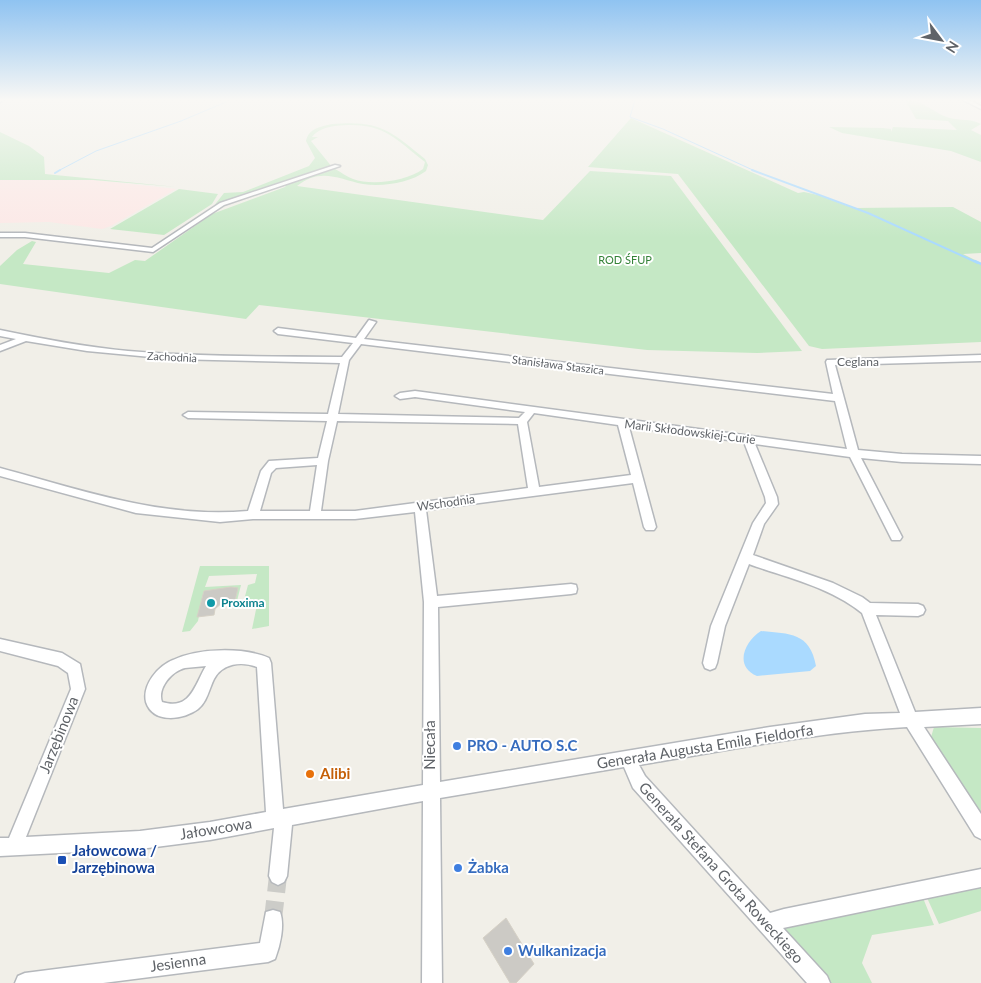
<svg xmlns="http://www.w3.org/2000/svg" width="981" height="983" viewBox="0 0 981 983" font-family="Lato,sans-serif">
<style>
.medical{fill:#fce8e6}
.green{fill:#c5e8c5}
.water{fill:#aadaff}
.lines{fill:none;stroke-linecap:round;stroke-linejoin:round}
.stream-far2{stroke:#aadaff;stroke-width:1}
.stream-far1{stroke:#aadaff;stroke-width:2}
.stream{stroke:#aadaff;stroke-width:2.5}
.building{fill:#cccac5;stroke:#d6d1c6}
.minor-tunnel{stroke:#ccccc8;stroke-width:18;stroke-dasharray:18 9;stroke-linecap:butt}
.minor-casing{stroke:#b5b8bc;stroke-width:3}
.minor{fill:#fff;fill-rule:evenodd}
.culture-dot{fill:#0f9aa8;stroke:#fff;stroke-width:2}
.shop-dot{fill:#3f7fe0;stroke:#fff;stroke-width:2}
.food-dot{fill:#e8710a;stroke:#fff;stroke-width:2}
.transit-dot{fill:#1a4fb4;stroke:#fff;stroke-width:2}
.labels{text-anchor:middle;stroke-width:4;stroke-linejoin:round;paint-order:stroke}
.far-park-label{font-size:11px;fill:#348238;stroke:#fff}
.far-street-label{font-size:11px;fill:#5f6368;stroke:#fff}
.street-label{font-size:12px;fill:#5f6368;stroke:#fff}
.culture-label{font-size:12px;font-weight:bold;fill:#0d838f;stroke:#fff;text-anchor:start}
.near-street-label{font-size:15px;fill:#5f6368;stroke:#fff}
.near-shop-label{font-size:15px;font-weight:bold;fill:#366cbe;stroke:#fff;text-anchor:start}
.near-food-label{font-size:15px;font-weight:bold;fill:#c56008;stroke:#fff;text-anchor:start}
.near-transit-label{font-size:15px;font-weight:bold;fill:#164399;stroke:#fff;text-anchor:start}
</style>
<rect width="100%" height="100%" fill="#f1efe8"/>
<!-- medical -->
<path class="medical" d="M0,180h93l83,9 -65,37 -9,3 -53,-7 -49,1z"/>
<!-- green -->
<path class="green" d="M905,100c20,0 27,13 45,18 10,3 20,0 31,6l-10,6 10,5v27l-30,-11 -109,-18 -13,-6 54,1 8,1v3l2,-5 64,3 -9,-9 -32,-2z
M631,118l167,75 6,-1 14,3 35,13 100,-1 28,15v31l-18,1 18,9v79l-159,7 -13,-3 -131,-172 -90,-7z
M332,124c47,-4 58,6 93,35l3,6 -2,6c-16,12 -43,16 -63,13 -24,-5 -43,-17 -66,2l246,34 47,-49 81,5 131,175 -45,2 -110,-3 -388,-45 -13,14 -246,-35v-18l17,-16 15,-9 4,1 -13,22 86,9 26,-13 10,1 67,-47 73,-27 2,-3 48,-15c6,3 12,8 18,10 19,7 54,2 70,-10l2,-7c-34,-27 -44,-41 -90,-36 -8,1 -18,4 -23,11h6l-7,4 21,26 -119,40 11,-14 19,-1 66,-26 6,-8 -9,-17c3,-13 14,-14 26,-17z
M0,132l29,14 15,11 1,17 132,13 -84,-7h-93z
M179,189l39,5 -6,10 -48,31 -54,-6z
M200,566h69v60l-17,3 6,-29h-14l4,-15 7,-2 2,-9 -48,2 -4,11 36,-2 -4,16h-2l2,-13 -33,3 -6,30 -8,10 -8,1z
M934,727l47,1v93l-52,-77z
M981,879v32l-42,13 -16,-35z
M923,898l11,27 -62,10 -10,28 10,20h-47l-52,-61z"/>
<!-- water -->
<path class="water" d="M761,631c28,3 49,1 55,35l-6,5 -53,5c-23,-10 -13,-34 4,-45z"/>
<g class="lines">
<!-- stream-far2 -->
<path class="stream-far2" d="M635,100l-5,17 33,12 92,42
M58,171l38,-20 85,-30 45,-19"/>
<!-- stream-far1 -->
<path class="stream-far1" d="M752,170l116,43 110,50
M55,173l5,-3"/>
<!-- stream -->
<path class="stream" d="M975,261l6,3"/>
</g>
<!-- building -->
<path class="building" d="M231,587l7,1 -3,13 -12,1 -8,7 -1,6 -17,2 7,-26z
M506,918l28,46 -18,19h-6l-27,-45z"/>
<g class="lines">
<!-- minor-tunnel -->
<path class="minor-tunnel" d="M273,919l5,-43"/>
<defs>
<path id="minor" d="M0,100h3l-3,2z
M963,100h6l12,6v3z
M335,165l5,1 -116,39 -71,47 -128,-15h-25v-4h25l127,15 68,-45z
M369,320l7,2 -12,17 469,55 -7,-32 1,-2 154,-5v6l-146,4 23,85 44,4 79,2v8l-79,-2 -41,-4 41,79 -2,3h-8l-42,-83 -95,-13 22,53 1,7 -14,20 -11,31 80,28 29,14 8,6 48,1 5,2 2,4 -2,4 -5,2 -42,-1 39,97 66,-4v16l-57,3 57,87v25l-6,-3 -68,-109c-90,5 -179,23 -268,38l6,11 125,137 14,-4 197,-40v18l-198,41 44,48 3,7h-23l-174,-195 -9,-21 -184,31 2,185h-20l1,-182 -131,24 -5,51 -3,6 -6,3 -6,-3 -3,-6 5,-48 -64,12 -70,9 -140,7v-18h9l62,-149 -3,-16 -10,-7 -58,-15v-12l62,14 18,11 5,25 -59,148 114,-6 70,-9 56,-10 -9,-145c-15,-6 -35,-4 -43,12 -5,10 -7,23 -16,30 -15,11 -45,15 -52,-7 -4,-17 12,-36 27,-42 25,-12 71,-13 96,-2l2,5 12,146 140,-24 1,-183 -9,-90 -60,7h-102l-33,3 -84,-9 -136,-37v-8c81,22 163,51 248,43l13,-40 8,-10 49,-3 9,-37 -139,-3 -5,-3 5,-3 140,2 12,-51 -168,-4 -85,-8 -61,-10 -26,10v-6l16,-6 -16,-3v-6c43,9 85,17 128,21 71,6 143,5 214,6l11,-14 -75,-9 -4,-3 4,-3 78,10zM361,344l474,57 12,48 -432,-58 -15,2 -5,3 5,3 15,-2 110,15 -6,6 -181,-4 11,-54zM534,413l84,12 13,50 -92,12 -12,-65zM337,421l181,3 10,64 -173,23h-34l7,-50zM629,427l115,15 21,55 1,6 -13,20 -42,103 -8,37 2,5 5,2 5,-2 2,-5 8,-37 24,-62c38,14 81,23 113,49l38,100 -35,1 -95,13 -330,55 -2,-175 133,-13 5,-1 1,-4 -1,-4 -5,-1 -134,12 -11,-86 207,-27 11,44 2,3h8l2,-3zM317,465l-7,46h-50l11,-38 5,-5zM206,666c-11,18 -15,45 -44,36 -5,-14 10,-31 23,-34 7,-1 14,-1 21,-2z
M273,910l7,2c5,13 0,34 -5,47l-7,3 -165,21h-88l3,-7 7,-3 235,-30 6,-31z"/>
</defs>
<!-- minor casing -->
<use href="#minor" class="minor-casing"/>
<!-- minor -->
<use href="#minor" class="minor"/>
</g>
<!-- sky -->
<linearGradient id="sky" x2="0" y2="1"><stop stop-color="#8fc3f1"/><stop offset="0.42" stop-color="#f9f8f5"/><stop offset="1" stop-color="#f9f8f5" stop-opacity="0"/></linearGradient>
<rect width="981" height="238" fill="url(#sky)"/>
<!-- markers -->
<circle class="culture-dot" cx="211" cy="603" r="5"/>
<g class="shop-dot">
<circle cx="457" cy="746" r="5"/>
<circle cx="458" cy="868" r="5"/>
<circle cx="508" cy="951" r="5"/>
</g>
<circle class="food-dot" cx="310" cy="774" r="5"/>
<rect class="transit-dot" x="57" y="855" width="10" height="10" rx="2.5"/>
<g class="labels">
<!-- far-park labels -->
<g class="far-park-label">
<text x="625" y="264">ROD ŚFUP</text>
</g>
<!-- far-street labels -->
<g class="far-street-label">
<text transform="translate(172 357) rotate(3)" y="4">Zachodnia</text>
<text transform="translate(558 365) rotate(7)" y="4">Stanisława Staszica</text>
</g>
<!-- street labels -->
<g class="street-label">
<text x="858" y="366">Ceglana</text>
<text transform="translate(690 432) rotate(7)" y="4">Marii Skłodowskiej-Curie</text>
<text transform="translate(446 503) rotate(-8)" y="4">Wschodnia</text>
</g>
<!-- culture labels -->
<g class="culture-label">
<text x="221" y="607">Proxima</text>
</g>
<!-- near-street labels -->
<g class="near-street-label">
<text transform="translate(59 735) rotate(-68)" y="5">Jarzębinowa</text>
<text transform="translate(430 745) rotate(-90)" y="5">Niecała</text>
<text transform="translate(705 747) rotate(-9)" y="5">Generała Augusta Emila Fieldorfa</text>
<text transform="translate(216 829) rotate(-9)" y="5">Jałowcowa</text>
<text transform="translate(721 873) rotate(48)" y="5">Generała Stefana Grota Roweckiego</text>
<text transform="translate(178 963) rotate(-8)" y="5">Jesienna</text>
</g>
<!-- near-shop labels -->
<g class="near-shop-label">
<text x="467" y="751">PRO - AUTO S.C</text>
<text x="468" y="873">Żabka</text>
<text x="518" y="956">Wulkanizacja</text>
</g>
<!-- near-food labels -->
<g class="near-food-label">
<text x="320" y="779">Alibi</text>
</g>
<!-- near-transit labels -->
<g class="near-transit-label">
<text x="72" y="856">Jałowcowa /<tspan x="72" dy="17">Jarzębinowa</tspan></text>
</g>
</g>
<!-- north arrow -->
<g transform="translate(941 40) rotate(122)" stroke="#ffffff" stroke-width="4" paint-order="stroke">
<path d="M0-4L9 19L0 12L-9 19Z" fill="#5f6368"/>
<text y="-8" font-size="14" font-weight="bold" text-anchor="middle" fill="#5f6368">N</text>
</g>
</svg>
